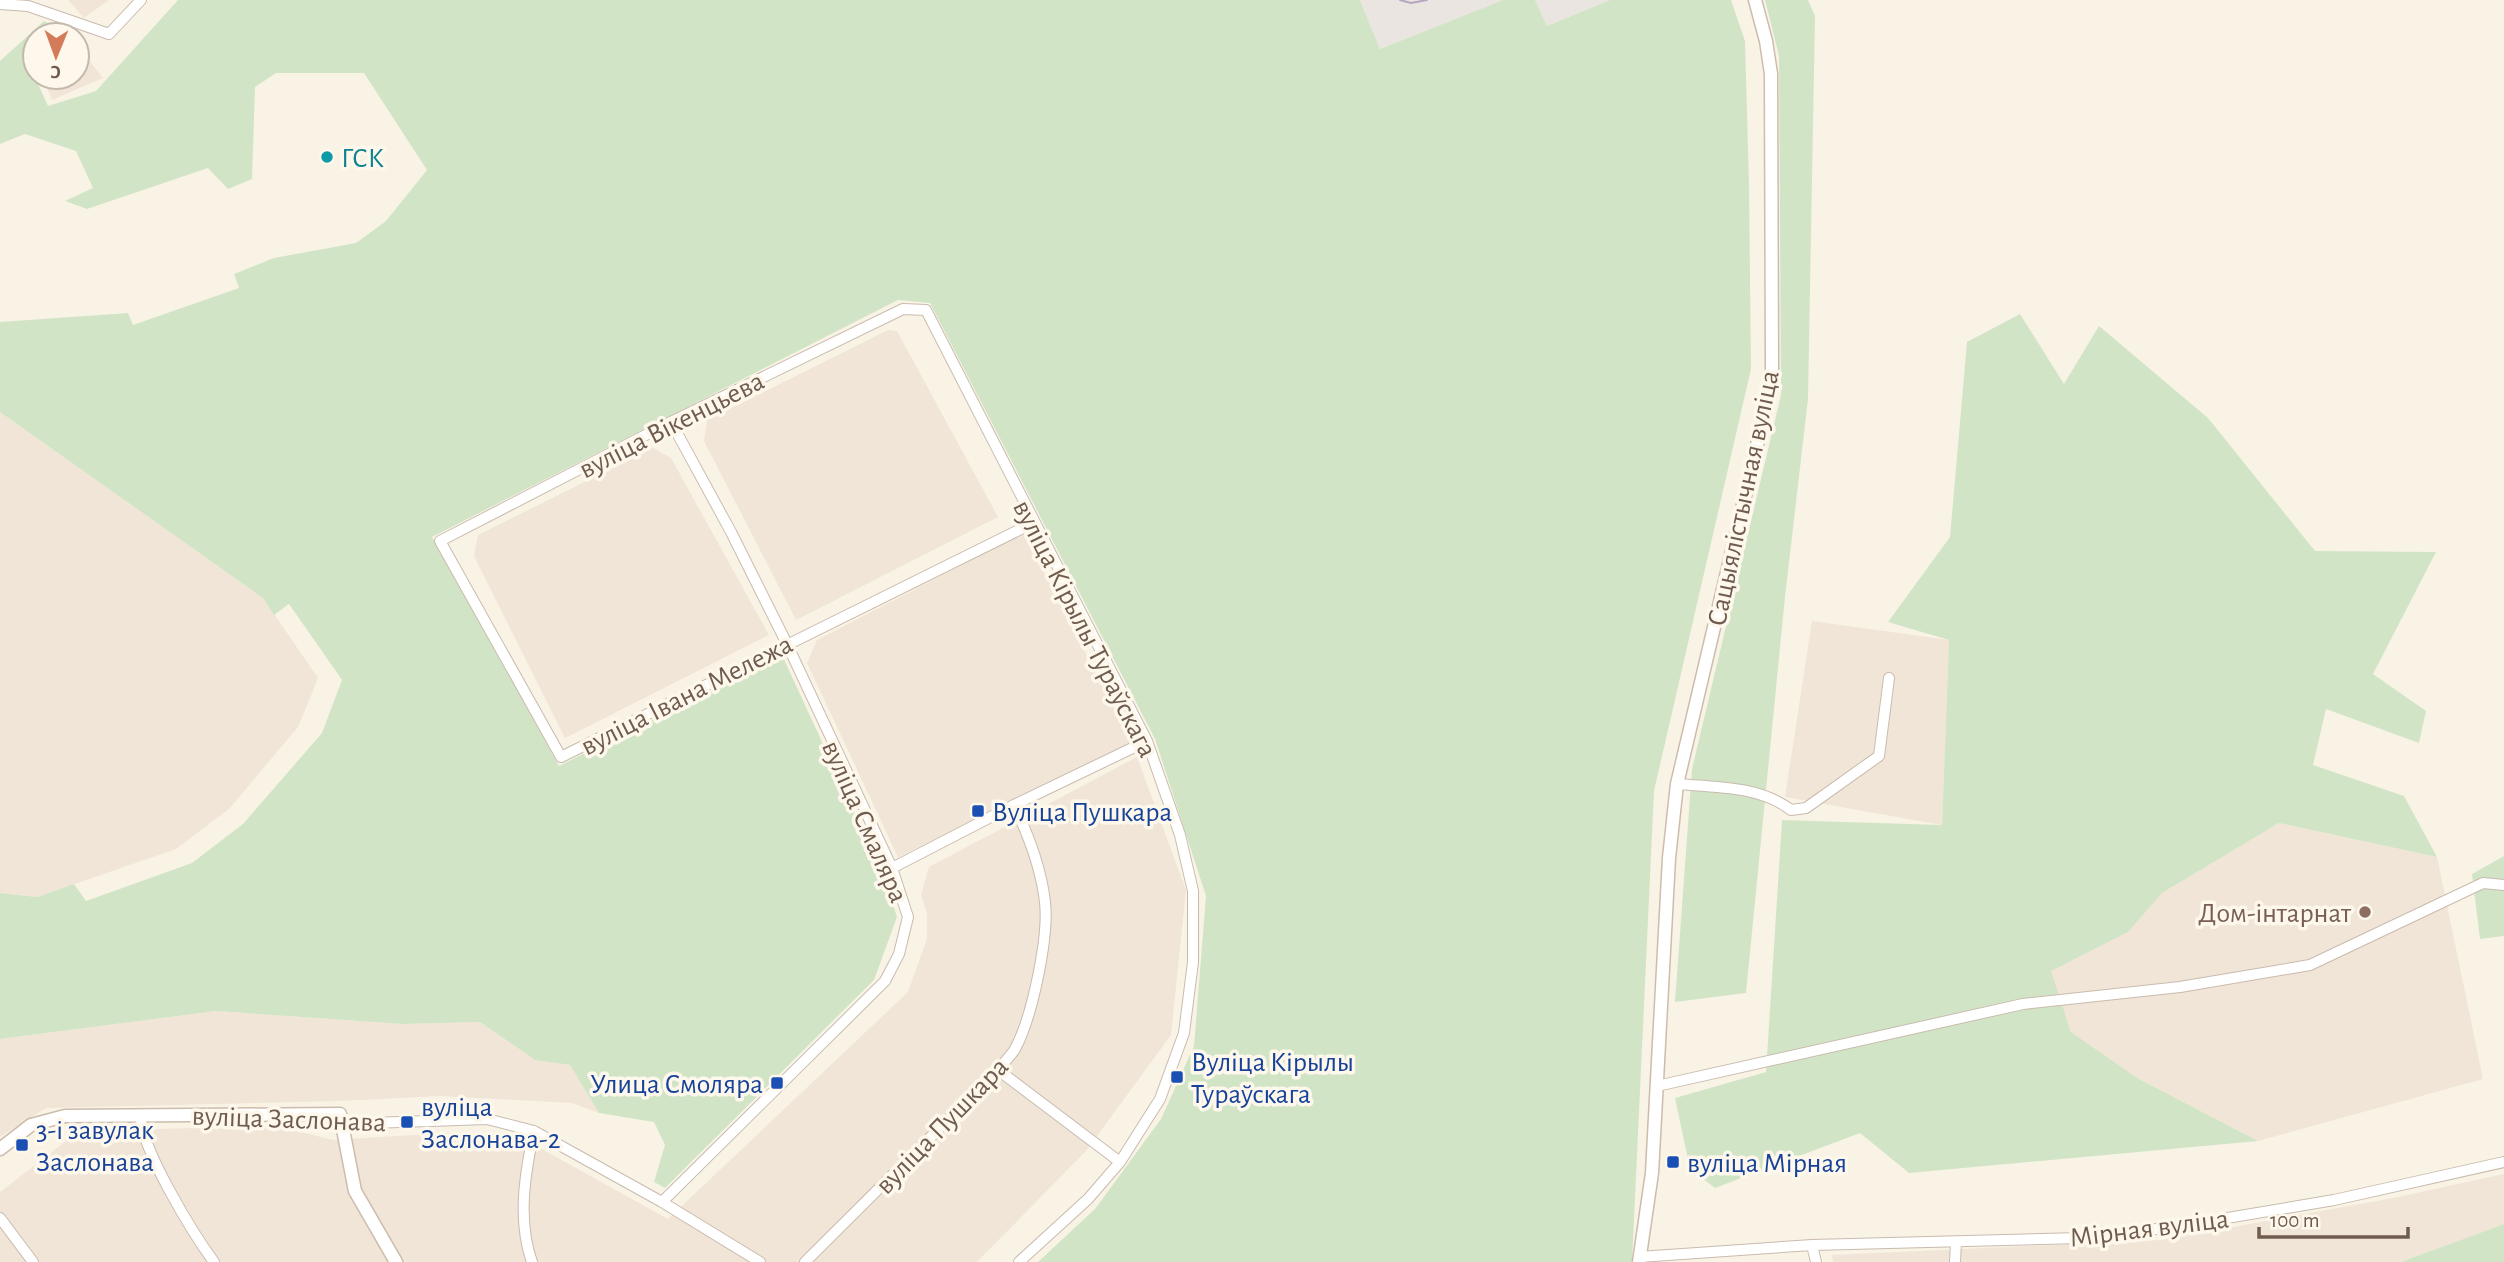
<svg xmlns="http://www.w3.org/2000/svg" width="2504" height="1262" viewBox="0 0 2504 1262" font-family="'Alegreya Sans',sans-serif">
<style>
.residential{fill:#f0e5d6}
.industrial{fill:#eae5e0}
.green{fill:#d1e5c6}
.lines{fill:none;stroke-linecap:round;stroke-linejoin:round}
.street-casing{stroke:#c9bbae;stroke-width:12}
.secondary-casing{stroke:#ccbcac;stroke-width:15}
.street{stroke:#fff;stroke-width:10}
.secondary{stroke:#fff;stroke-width:12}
.tram{stroke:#b6a6c1;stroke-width:2}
.culture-dot{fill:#0f9aa8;stroke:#fdf7ec;stroke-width:2.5}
.transit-dot{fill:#1a4fb4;stroke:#fdf7ec;stroke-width:2.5}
.education-dot{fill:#8d6e63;stroke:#fdf7ec;stroke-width:2.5}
.labels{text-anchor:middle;stroke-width:7;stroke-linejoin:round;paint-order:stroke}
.culture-label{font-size:28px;fill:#0d838f;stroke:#fdf7ec;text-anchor:start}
.street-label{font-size:28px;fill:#6f5c4e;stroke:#fdf7ec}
.transit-label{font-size:28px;fill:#164399;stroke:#fdf7ec;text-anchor:start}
.education-label{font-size:28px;fill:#785e54;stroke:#fdf7ec;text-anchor:end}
</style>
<rect width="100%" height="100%" fill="#f9f3e6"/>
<!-- residential -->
<path class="residential" d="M68,0h41l-25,18z
M77,45l26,33 -51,22 -9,-23h34z
M888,330l9,1 101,186 -202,103 -92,-179 3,-21z
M0,412l263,186 55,80 -20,49 -68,81 -54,41 -139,48 -37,-4z
M653,448l18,10 98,177 -204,103 -91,-182 4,-21z
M1024,533l108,210 -234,114 -91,-194 10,-23z
M1812,621l137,19 -7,185 -157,-28z
M1137,757l49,133 -15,145 -85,116 -109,111h-977v-70l79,-61 197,-5 57,14 129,-8 56,4 150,83 240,-227 19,-53v-27l-6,-17 8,-28z
M2279,823l158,34 46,222 -225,62 -119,-62 -68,-47 -21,-61 77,-39 35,-39z
M216,1011l186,13 78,-2 55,38 35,5 29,48 -27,-10 -132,-7 -100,5 -294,7 -46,29v-98z
M2504,1174v50l-103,38h-568l-1,-7 329,-15 232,-42z"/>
<!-- industrial -->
<path class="industrial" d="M1360,0h143l-123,49z
M1535,0h75l-63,26z"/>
<!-- green -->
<path class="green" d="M178,0h1182l20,49 123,-49h32l12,26 63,-26h121l14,41 4,143 2,185 -97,422 -22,471h-594l57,-53 66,-90 33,-73 12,-150 -51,-157 -225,-436 -32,-3 -466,237 127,229 223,-111 100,217 15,45 -23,63 -209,208 -11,-6 11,-37 -11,-23 -55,-9 -29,-48 -35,-5 -55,-38 -78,2 -186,-13 -216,28v-146l37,4 37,-13 12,17 106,-38 51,-39 79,-91 20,-53 -53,-76 -15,11 -11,-17 -263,-186v-90l128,-9 5,12 106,-37 -5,-14 40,-16 82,-15 30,-22 41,-51 -63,-97h-88l-21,14 -3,92 -24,10 -20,-21 -121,41 -22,-8 28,-13 -17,-37 -51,-17 -25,10v-83l44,-40 22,12 -3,2h-28v22l-7,5 20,44 48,-15z
M1765,0h43l7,16 -7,383 -23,198 -39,396 -71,9 17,-233 89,-374 -2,-339z
M2020,314l44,70 35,-58 109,92 107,133 121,1 -63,122 53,37 -7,32 -93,-34 -13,56 91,31 33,61 -158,-34 -117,70 -34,39 -77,39 20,61 68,47 119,62 -349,32 -49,-40 -145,55 -25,-19 -15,-71 91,-26 16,-252 160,5 7,-185 -61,-18 62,-85 17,-195z
M2504,856v80l-24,3 -8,-65z
M2504,1224v38h-103z"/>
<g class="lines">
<defs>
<path id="street" d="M0,4l28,2 81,28 32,-34
M1677,784c38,3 83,2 114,26l15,-2 73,-52 10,-78
M892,868l122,-63 133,-64
M998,1070l122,92
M1657,1086l366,-82 157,-17 130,-22 173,-82 21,2
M141,1115c-2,31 53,120 73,147
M342,1124l145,-5 47,12 128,71 98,60
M662,1202l223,-221 14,-27 9,-37 -16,-49 -105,-224 -56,-112 -60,-110
M0,1218l33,44
M1812,1245l4,17
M1639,1257l173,-12 268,-7 94,-11 160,-27 170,-38
M532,1262c-15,-42 -7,-89 2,-131
M805,1262l193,-192c5,-7 13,-14 17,-21 17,-31 34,-112 30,-147 -4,-35 -16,-66 -31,-97
M1019,1262l69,-63 32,-37 40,-63 24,-66 9,-71v-71l-13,-56 -33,-94 -221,-431 -23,-1 -232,113 -231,119 121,216 472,-234
M1955,1262l1,-20"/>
<path id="secondary" d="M0,1149l31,-24 34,-9 275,-2 15,77 41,71
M1639,1262l13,-89 17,-315 8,-74 93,-394 2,-20 -1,-296 -5,-33 -11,-41"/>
</defs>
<!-- street casing -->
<use href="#street" class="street-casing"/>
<!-- secondary casing -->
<use href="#secondary" class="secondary-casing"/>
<!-- street -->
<use href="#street" class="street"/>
<!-- secondary -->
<use href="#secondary" class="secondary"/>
<!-- tram -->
<path class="tram" d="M1400,0l11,3 16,-3"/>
</g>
<!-- markers -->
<circle class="culture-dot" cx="327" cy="157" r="7"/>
<g class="transit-dot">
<rect x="971" y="804" width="14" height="14" rx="3.5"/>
<rect x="1170" y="1070" width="14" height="14" rx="3.5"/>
<rect x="770" y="1076" width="14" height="14" rx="3.5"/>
<rect x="400" y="1115" width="14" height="14" rx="3.5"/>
<rect x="15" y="1138" width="14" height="14" rx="3.5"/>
<rect x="1666" y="1155" width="14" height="14" rx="3.5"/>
</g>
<circle class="education-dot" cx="2365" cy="912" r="7"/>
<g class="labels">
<!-- culture labels -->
<g class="culture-label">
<text x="341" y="167">ГСК</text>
</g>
<!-- street labels -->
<g class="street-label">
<text transform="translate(671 424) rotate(-27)" y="10">вуліца Вікенцьева</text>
<text transform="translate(1742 498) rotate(-78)" y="10">Сацыялістычная вуліца</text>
<text transform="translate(1086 628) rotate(63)" y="10">вуліца Кірылы Тураўскага</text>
<text transform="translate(686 694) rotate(-27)" y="10">вуліца Івана Мележа</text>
<text transform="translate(866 821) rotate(66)" y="10">вуліца Смаляра</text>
<text transform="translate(289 1118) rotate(2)" y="10">вуліца Заслонава</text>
<text transform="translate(941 1125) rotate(-46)" y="10">вуліца Пушкара</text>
<text transform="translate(2149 1227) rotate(-7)" y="10">Мірная вуліца</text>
</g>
<!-- transit labels -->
<g class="transit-label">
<text x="992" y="821">Вуліца Пушкара</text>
<text x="1191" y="1071">Вуліца Кірылы<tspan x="1191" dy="32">Тураўскага</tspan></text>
<text x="763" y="1093" text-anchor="end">Улица Смоляра</text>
<text x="421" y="1116">вуліца<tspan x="421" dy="32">Заслонава-2</tspan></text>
<text x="36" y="1139">3-і завулак<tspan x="36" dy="32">Заслонава</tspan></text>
<text x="1687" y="1172">вуліца Мірная</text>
</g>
<!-- education labels -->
<g class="education-label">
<text x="2351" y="922">Дом-інтарнат</text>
</g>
</g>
<!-- north arrow -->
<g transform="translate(56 56) rotate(181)"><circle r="33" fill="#fdf7ec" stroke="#c4b9ad" stroke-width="2"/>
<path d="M0-5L12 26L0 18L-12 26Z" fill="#d47c5a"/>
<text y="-10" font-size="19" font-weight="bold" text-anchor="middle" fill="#6f5c4e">С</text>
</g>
<!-- scale -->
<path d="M2259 1227v10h149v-10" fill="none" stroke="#6f5c4e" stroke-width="3.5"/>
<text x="2270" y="1227" font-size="21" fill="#6f5c4e" stroke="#fdf7ec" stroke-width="5" paint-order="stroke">100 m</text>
</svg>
